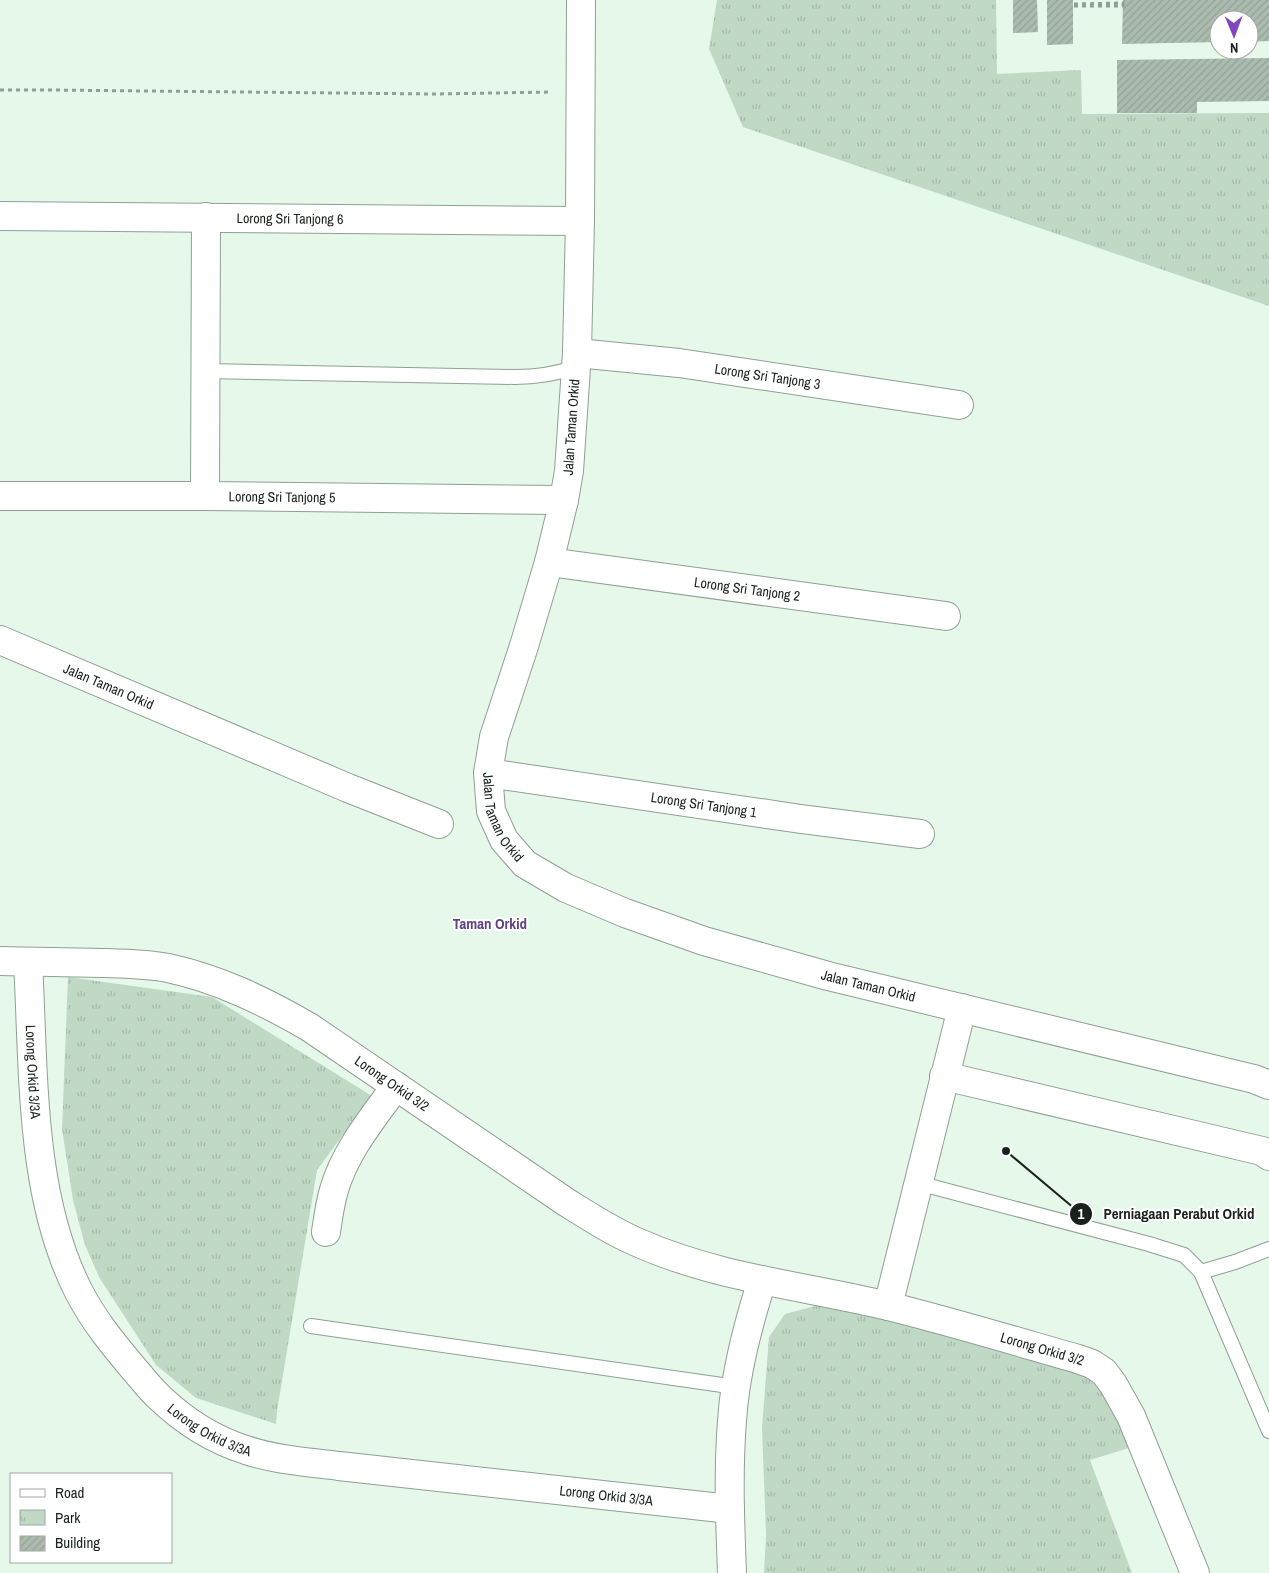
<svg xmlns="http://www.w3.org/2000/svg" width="1269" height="1573" viewBox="0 0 1269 1573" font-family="'Archivo Narrow',sans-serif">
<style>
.park{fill:url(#park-tufts)}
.building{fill:url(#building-hatch)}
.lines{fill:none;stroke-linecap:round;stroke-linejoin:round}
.lane-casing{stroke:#8fa093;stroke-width:16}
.street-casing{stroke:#8fa093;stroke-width:30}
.secondary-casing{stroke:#8fa093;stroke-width:30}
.path{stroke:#909e94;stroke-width:3;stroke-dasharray:4 4;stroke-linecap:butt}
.lane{stroke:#fff;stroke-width:14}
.street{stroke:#fff;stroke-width:28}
.secondary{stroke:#fff;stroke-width:28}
.labels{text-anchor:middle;stroke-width:4;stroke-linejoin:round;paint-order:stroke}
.street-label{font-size:14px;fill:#1a211c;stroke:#fff}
.neighbourhood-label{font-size:15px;font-weight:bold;fill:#5e4480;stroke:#fff}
.leader{fill:none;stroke:#1a211c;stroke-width:2}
.callout-dot{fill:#1a211c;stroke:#fff;stroke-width:2}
.mark-label{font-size:15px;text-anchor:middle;font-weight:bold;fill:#fff}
.callout-label{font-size:15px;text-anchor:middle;font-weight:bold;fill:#1a211c;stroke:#fff;stroke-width:4;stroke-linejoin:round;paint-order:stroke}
</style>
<defs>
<pattern id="park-tufts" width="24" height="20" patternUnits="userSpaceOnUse" patternTransform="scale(1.25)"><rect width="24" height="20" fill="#bfd9c5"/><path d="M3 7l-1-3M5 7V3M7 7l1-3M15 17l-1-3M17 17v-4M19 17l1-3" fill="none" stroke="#a4baa9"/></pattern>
<pattern id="building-hatch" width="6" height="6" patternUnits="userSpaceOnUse" patternTransform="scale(1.25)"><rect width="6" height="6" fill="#abbcaf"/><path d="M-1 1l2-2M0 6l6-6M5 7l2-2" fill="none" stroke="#93a196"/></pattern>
</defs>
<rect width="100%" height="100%" fill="#e6f8ea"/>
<!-- park -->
<path class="park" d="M717,0h279l1,74 84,-4 1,44 187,-1v193l-526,-179 -34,-78z
M68,977l144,20 160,99 -55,74 -40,241 -1,13 -80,-26 -40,-33 -57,-88 -14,-32 -12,-45 -11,-71z
M819,1305l79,16 183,49 29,23 22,54 -42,13 42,113h-368l2,-38 -4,-107 7,-91 16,-23z"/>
<!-- building -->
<path class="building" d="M1013,0h24l1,32 -25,1z
M1047,0h26v44l-26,1z
M1123,0h146v41l-20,1v-22h-30v22l-97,2z
M1269,58v43l-72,1v11h-80v-53z"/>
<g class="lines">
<defs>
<path id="lane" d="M205,371l310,6c21,0 41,-3 61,-10
M918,1183l231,61 35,11 17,17 34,-10 34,-13
M1201,1272l68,159
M311,1326l425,61"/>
<g id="street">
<path id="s1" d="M0,216l580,5"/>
<path id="s2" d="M577,353l102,10 280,42"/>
<path id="s3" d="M0,496h205l359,4"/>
<path d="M205,496l1,-279"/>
<path id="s4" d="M549,562l397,54"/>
<path id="s5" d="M0,640l348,148 91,36"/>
<path id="s6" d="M488,773l313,46 119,15"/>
<path id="s7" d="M0,961c36,1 72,1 107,2 21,1 41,1 61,5 51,11 96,33 141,59l257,175c24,15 47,30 73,41 79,35 166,43 249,63 64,16 127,35 190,53l14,5 12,8 9,12 18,32 64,157"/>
<path id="s8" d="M28,962c6,107 1,233 51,330 15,29 34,52 55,77 8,9 16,20 25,28 24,23 55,43 87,53 29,10 62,12 93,16l391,43"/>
<path d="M944,1076l318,75 7,5"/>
<path d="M326,1232c2,-14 4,-29 8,-42 11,-39 39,-72 62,-104"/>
<path d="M888,1306l74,-298"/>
<path d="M732,1573c-2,-51 -4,-102 0,-152 3,-48 16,-95 30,-141"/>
</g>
<g id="secondary">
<path id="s9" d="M581,0l-1,221 -3,132 -8,118 -5,29 -15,62 -25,84 -30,91 -6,36 3,38 13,29 21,24 41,24 59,25 79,28 124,35 426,103 15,6"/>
</g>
</defs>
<!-- lane casing -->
<use href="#lane" class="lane-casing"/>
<!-- street casing -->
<use href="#street" class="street-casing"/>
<!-- secondary casing -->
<use href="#secondary" class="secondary-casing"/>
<!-- path -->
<path class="path" d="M1123,3v3h-50v-2z
M0,90h51l385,4 116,-2"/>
<!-- lane -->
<use href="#lane" class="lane"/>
<!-- street -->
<use href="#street" class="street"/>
<!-- secondary -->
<use href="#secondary" class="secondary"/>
</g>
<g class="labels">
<!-- street labels -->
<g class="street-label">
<text dy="5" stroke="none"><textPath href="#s1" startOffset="290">Lorong Sri Tanjong 6</textPath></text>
<text dy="5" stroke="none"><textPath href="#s2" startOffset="192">Lorong Sri Tanjong 3</textPath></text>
<text transform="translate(571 427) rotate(-86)" y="5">Jalan Taman Orkid</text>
<text dy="5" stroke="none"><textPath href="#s3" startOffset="282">Lorong Sri Tanjong 5</textPath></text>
<text dy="5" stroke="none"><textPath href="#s4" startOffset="200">Lorong Sri Tanjong 2</textPath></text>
<text dy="5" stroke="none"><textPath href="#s5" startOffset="118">Jalan Taman Orkid</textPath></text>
<text dy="5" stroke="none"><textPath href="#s6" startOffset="218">Lorong Sri Tanjong 1</textPath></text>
<text dy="5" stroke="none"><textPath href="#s9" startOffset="832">Jalan Taman Orkid</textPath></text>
<text dy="5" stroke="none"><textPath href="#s9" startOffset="1252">Jalan Taman Orkid</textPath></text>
<text dy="5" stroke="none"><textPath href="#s8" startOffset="110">Lorong Orkid 3/3A</textPath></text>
<text dy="5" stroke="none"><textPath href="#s7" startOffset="422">Lorong Orkid 3/2</textPath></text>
<text dy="5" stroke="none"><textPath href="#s7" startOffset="1134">Lorong Orkid 3/2</textPath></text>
<text dy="5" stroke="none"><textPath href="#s8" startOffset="530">Lorong Orkid 3/3A</textPath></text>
<text dy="5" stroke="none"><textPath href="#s8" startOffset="935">Lorong Orkid 3/3A</textPath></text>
</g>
<!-- neighbourhood labels -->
<g class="neighbourhood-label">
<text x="490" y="929">Taman Orkid</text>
</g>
</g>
<!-- callouts -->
<path class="leader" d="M1006 1151L1081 1214"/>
<g class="callout-dot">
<circle cx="1006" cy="1151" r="5"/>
<circle cx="1081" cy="1214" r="12"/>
</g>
<g class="mark-label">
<text x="1081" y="1219">1</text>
</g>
<g class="callout-label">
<text x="1179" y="1219">Perniagaan Perabut Orkid</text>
</g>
<!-- legend -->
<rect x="10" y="1473" width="162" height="90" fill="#ffffff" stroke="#a3a6a4"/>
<rect x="20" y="1489" width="25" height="8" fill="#ffffff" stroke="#a3a6a4"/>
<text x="55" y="1498" font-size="15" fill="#1a211c">Road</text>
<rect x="20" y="1510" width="25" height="15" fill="url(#park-tufts)" stroke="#a3a6a4"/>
<text x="55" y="1523" font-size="15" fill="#1a211c">Park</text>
<rect x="20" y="1536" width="25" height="15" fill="url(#building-hatch)" stroke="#a3a6a4"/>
<text x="55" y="1548" font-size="15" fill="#1a211c">Building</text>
<!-- north arrow -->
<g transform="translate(1234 35) rotate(179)"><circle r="24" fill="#ffffff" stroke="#a3a6a4"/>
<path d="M0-4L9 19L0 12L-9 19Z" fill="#7f46bd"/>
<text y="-8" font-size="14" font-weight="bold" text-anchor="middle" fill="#1a211c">N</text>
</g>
</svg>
